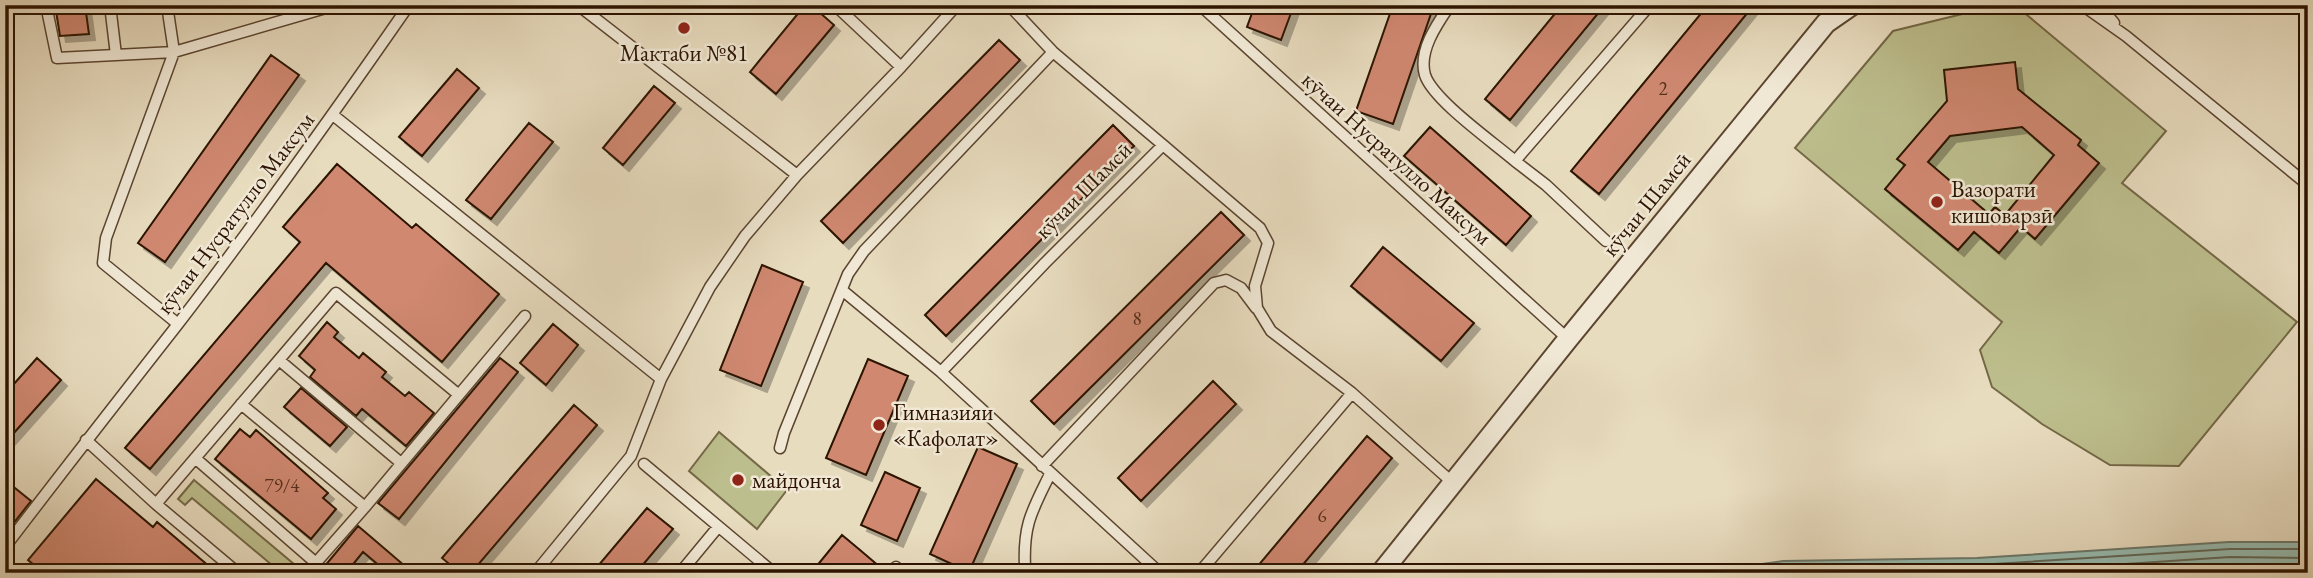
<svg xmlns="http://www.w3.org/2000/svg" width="2313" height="578" viewBox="0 0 2313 578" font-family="'EB Garamond',serif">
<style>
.green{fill:#bdbe8d;stroke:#746846;stroke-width:2}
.water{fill:#97bcb1;stroke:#6c786a;stroke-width:2}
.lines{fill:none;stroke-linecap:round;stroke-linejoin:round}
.shore{stroke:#626858;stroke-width:2}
.building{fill:#d08871;stroke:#2c1300;stroke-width:2;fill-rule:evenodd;filter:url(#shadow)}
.service-casing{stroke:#5b4530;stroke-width:13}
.minor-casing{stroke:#5b4530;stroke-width:23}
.service{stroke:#f0e8d5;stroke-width:10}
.minor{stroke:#f0e8d5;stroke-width:19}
.poi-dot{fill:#8f2418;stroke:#f0e8d5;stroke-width:2.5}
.labels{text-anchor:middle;stroke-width:5;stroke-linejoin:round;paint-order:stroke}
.number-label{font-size:19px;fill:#55301c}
.poi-label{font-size:23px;fill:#2c1300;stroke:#f0e8d5;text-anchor:start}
.street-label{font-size:23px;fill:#2c1300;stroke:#f0e8d5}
</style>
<defs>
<filter id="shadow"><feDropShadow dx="6" dy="6" stdDeviation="0" flood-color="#0004"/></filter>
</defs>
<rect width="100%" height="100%" fill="#e8dcbf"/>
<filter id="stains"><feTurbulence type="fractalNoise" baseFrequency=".00286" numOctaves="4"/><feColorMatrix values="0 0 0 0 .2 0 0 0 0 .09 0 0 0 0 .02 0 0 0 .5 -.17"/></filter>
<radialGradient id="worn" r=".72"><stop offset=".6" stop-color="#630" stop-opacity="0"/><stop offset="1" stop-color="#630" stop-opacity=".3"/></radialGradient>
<!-- green -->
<path class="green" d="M1999,5h16l151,126 -44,52 175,139 -118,144 -69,-1 -68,-41 -50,-37 -12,-37 22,-28 -207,-174 98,-117z
M719,432l68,58 -30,39 -68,-58z
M194,480l101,85 -6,8h-11l1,-2 -87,-73 -7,7 -7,-6z"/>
<!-- water -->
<path class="water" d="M2229,542h79v31h-611l86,-12 194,-3z"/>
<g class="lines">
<!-- shore -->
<path class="shore" d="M1750,573l34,-5 194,-3 252,-16h78
M1990,573l240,-16 78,1
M2153,573l77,-5h78"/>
</g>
<!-- building -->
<path class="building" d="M55,5h30l4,29 -29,2z
M805,5h6l23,20 -58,69 -26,-22z
M1255,5h39l-13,35 -34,-13z
M1393,5h41l-41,119 -37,-13z
M1562,5h43l-95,115 -25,-21z
M1708,5h46l-155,189 -28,-23z
M999,40l21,20 -177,183 -22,-22z
M271,55l28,20 -134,187 -27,-19z
M2015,62l3,27 63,51 -3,5 21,18 -64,76 -14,-12 -22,26 -25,-21 -16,18 -73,-61 20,-24 -8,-6 50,-58 -3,-31zM2022,127l32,28 -49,60 -10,-8 -6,7 -61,-52 22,-26z
M457,69l22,19 -57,68 -23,-19z
M654,86l21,17 -52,62 -20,-17z
M529,123l24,19 -62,77 -25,-19z
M1113,125l21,21 -188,190 -21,-21z
M1430,127l101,89 -25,29 -102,-89z
M337,164l75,64 4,-4 83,70 -57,68 -116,-99 -176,206 -25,-21 175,-206 -17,-15z
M1221,212l23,23 -190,189 -23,-23z
M1383,247l91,76 -33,38 -90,-75z
M762,265l41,17 -42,104 -41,-16z
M327,322l11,10 -4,5 25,21 4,-5 23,19 -4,5 23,19 4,-4 25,21 -28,33 -44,-37 -6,7 -46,-39 5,-7 -16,-14z
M553,324l25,21 -32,40 -26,-22z
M37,358l24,22 -56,63v-49z
M500,358l18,14 -119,147 -21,-16z
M868,359l40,17 -42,99 -40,-17z
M1213,381l23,23 -95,97 -23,-23z
M301,388l46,39 -17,19 -46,-39z
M574,405l23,20 -126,148h-11l-18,-15z
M240,429l10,8 6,-7 72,63 -5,5 13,11 -25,30 -96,-80z
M1367,436l25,22 -96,115h-44z
M978,447l39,17 -48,108 -39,-18z
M885,472l35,16 -23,53 -36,-16z
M96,479l57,48 4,-5 60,51h-173l-16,-13z
M5,480l26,21 -26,33z
M647,508l26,21 -37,44h-44z
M358,526l13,11 42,36h-25l-25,-21 -17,21h-27z
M842,535l18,15 27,23h-76z"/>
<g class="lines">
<defs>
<path id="service" d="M46,5l11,53 117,-6 162,-47
M110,5l6,50
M167,5l7,47 -68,186 -3,25 75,61
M578,5l219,170
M835,5l66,62
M1009,5l44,47 110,93
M1200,5l368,334
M1450,5c-13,19 -32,46 -25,70 8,25 68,67 90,86
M2082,5l44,31 182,149
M2099,5l15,18
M333,115l328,264
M1606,241l-60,-56 -31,-24 135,-156
M842,290l99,82 219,201
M279,360l122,103
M941,372l104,-109 118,-118 97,83 8,15 -13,43 2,22 14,23 81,62 101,90
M241,404l124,103 -58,66
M86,440l70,64 82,69
M780,448l4,-15 64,-159 16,-23 189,-199
M195,458l121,105
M644,464l130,109
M1042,466l172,-183 12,-3 15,8 15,20
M156,504l180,-211 123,102
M365,507l160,-191
M5,547c57,-75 115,-149 173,-223 80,-104 156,-211 231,-319
M896,567l6,6
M535,573l96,-117 30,-77 49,-92 35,-51 52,-61 104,-108 56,-62
M680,573l38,-46
M1032,573l-7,-6c-2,-43 7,-56 25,-93
M1199,573l153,-180"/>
<path id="minor" d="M1381,573l187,-234 258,-316 26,-18"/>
</defs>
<!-- service casing -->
<use href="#service" class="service-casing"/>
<!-- minor casing -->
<use href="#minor" class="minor-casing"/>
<!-- service -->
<use href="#service" class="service"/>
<!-- minor -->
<use href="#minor" class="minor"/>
</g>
<!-- markers -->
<g class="poi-dot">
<circle cx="684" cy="28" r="7"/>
<circle cx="1937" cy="202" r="7"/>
<circle cx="879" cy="425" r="7"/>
<circle cx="738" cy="480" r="7"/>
</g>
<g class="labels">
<!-- number labels -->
<g class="number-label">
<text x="1663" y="95">2</text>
<text x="1137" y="325">8</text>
<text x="282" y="492">79/4</text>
<text x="1322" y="522">6</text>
</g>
<!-- poi labels -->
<g class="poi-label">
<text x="684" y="61" text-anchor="middle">Мактаби №81</text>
<text x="1951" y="197">Вазорати<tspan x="1951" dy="26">кишоварзӣ</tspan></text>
<text x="893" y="420">Гимназияи<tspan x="893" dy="26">«Кафолат»</tspan></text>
<text x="752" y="488">майдонча</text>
</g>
<!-- street labels -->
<g class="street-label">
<text transform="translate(1397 158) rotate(42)" y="8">кӯчаи Нусратулло Максум</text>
<text transform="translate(1083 190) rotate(-45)" y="8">кӯчаи Шамсӣ</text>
<text transform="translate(1646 204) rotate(-51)" y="8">кӯчаи Шамсӣ</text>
<text transform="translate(235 213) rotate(-53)" y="8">кӯчаи Нусратулло Максум</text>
</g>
</g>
<!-- margin -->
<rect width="2313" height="578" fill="none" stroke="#e8dcbf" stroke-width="28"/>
<rect x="7" y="7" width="2299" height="564" fill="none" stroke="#2c1300" stroke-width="3.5"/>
<rect x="14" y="14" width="2285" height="550" fill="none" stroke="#2c1300" stroke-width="2"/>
<rect width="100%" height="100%" filter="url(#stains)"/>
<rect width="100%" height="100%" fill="url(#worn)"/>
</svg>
